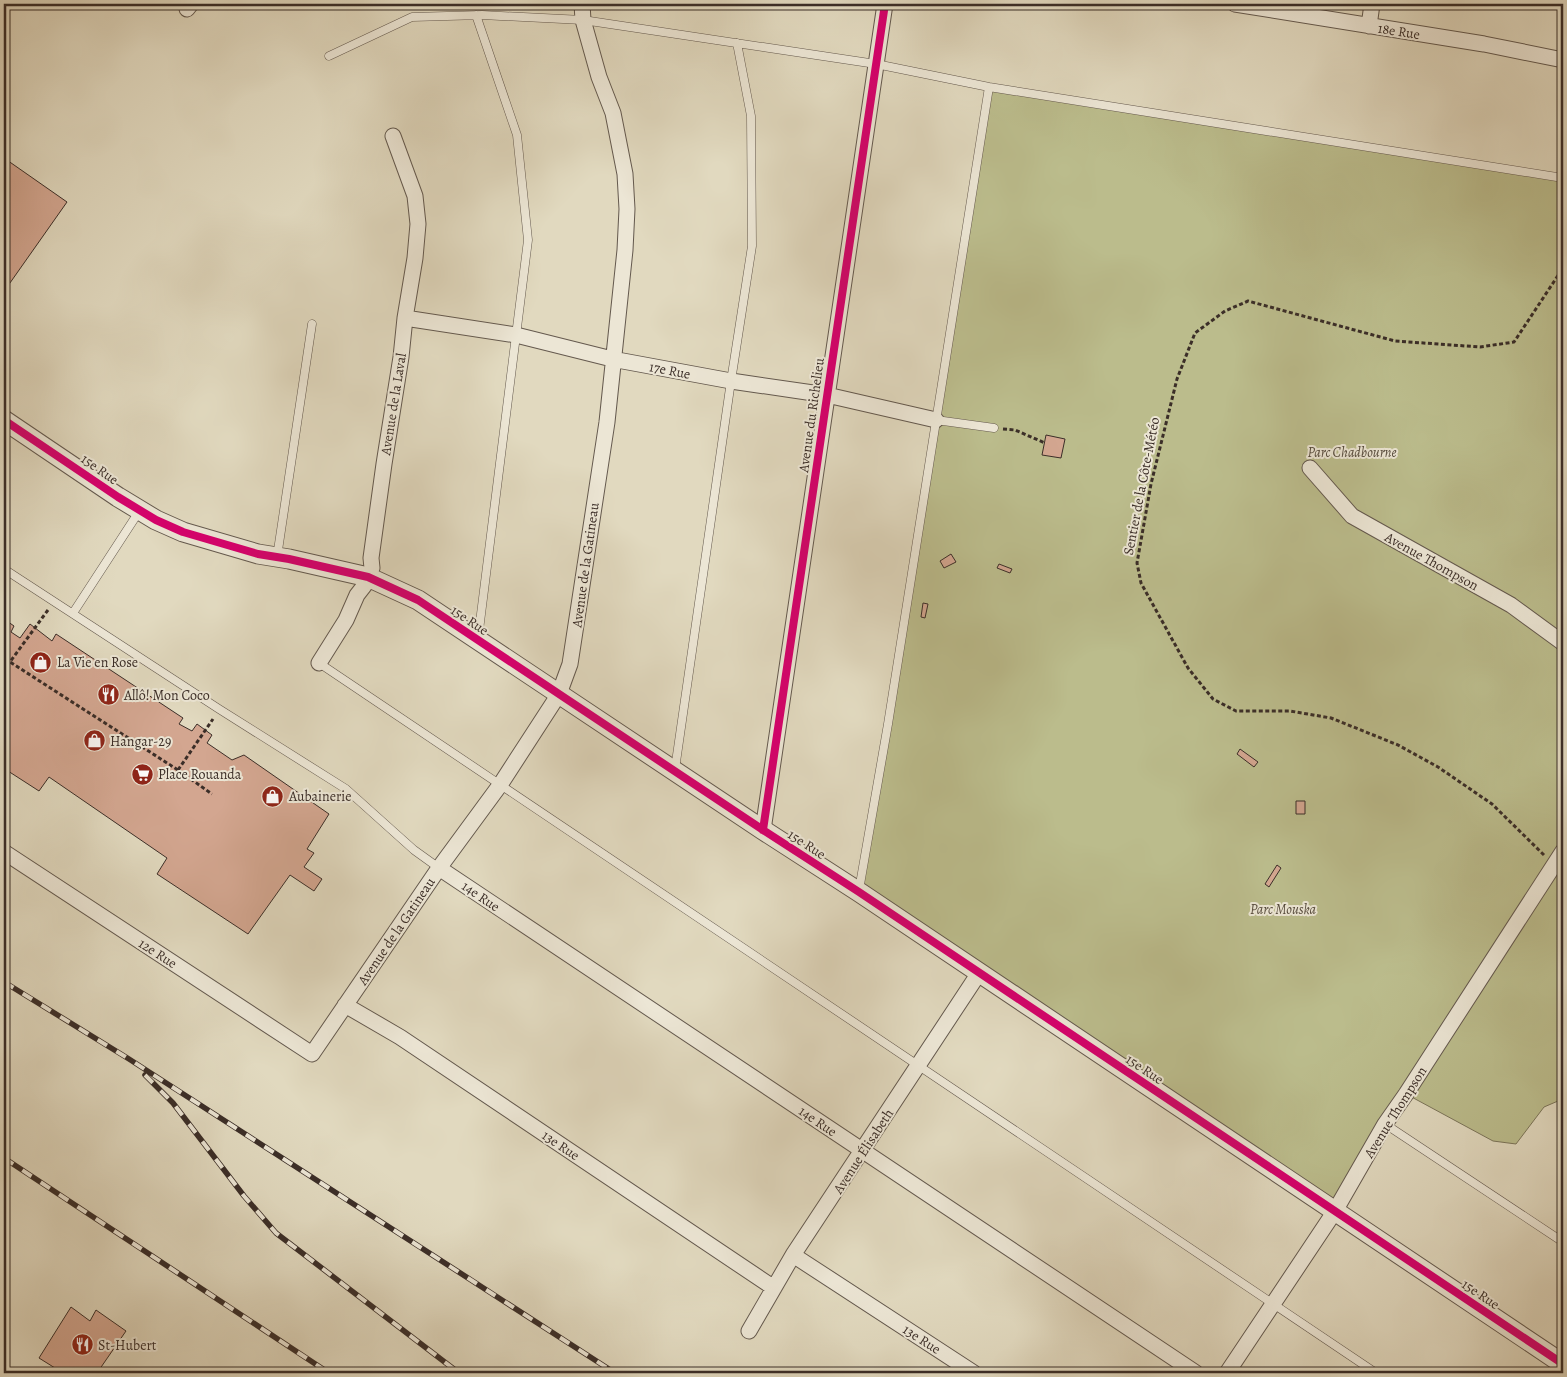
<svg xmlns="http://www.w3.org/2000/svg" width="1567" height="1377" viewBox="0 0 1567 1377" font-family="Alegreya,serif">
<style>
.green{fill:#bbbc8c;stroke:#7b755a}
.building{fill:#d3a690;stroke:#3b2e28}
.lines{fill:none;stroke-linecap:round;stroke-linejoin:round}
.service-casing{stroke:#64594e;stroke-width:9}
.minor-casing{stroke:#64594e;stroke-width:17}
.tertiary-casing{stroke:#64594e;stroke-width:21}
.path{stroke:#3b2e28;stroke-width:3;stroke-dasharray:4 2.5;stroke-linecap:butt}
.service{stroke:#ece6d5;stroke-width:8}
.minor{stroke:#ece6d5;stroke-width:15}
.tertiary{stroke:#ece6d5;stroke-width:19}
.rail-casing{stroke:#3b2e28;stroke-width:5.5}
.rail{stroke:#ece6d5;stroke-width:4;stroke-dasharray:11;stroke-linecap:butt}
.cycleway-casing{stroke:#ece6d5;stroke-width:11}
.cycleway{stroke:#d6006c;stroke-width:8}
.labels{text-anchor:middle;stroke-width:4;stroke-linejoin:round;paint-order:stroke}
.street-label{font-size:14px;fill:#3b2e28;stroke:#ece6d5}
.park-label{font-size:14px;font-style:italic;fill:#554a3c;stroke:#ece6d5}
.poi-label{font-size:14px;fill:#3b2e28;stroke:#ece6d5;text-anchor:start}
</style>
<rect width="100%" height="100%" fill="#e1d9bf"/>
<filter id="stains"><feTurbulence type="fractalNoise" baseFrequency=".004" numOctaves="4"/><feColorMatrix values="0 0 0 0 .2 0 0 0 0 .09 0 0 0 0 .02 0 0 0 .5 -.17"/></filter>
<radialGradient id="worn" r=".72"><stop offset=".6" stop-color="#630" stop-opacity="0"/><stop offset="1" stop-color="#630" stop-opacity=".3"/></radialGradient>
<!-- green -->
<path class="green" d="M989,87l574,91v926l-5,-3 -14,6 -28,37 -23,-3 -87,-47 -71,117 -476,-319z"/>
<!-- building -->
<path class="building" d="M4,158l63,44 -62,88h-1z
M1046,435l19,4 -4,19 -19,-3z
M951,554l5,8 -12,6 -4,-7z
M999,564l13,5 -2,4 -13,-5z
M923,603l5,1 -3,14 -4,-1z
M4,619l10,7 -3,6 9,6 10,-14 22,17 4,-7 127,84 -4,6 13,7 5,-7 15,11 -5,8 25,17 12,-5 85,59 -22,35 7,4 -10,14 18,12 -8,12 -24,-16 -42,59 -91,-60 10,-16 -118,-81 -10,14 -31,-20 -4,6z
M1240,749l18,13 -4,5 -17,-13z
M1296,801h9v13h-9z
M1277,865l4,3 -12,19 -4,-3z
M71,1307l19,14 6,-11 30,21 -29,42h-34l-24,-15z"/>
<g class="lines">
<defs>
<path id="service" d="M476,15l41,120 11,105 -50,398
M329,56l83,-39 70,-2 101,5 293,44 113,23 574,91
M936,420l58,8
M277,557l35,-233
M4,569l215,140 127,80 68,61 25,18
M73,613l67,-103
M319,663l1057,710
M675,769l56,-388 21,-135 -1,-130 -14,-73
M859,890l29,-166 101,-637
M1385,1124l178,118"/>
<path id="minor" d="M1235,4l249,40 79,16
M187,9l4,-5
M1369,26l3,-22
M405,318l111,17 96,24 119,22 96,14 109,25
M1310,468l42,48 159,89 52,38
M319,663l27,-43 11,-25 7,-9 8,-18 -1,-10 13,-94 17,-107 4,-39 10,-60 3,-34 -3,-28 -22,-60
M763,830l122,-826
M4,852l308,202 127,-186 61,-83 59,-91 11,-30 37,-242 18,-172 2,-41 -2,-35 -12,-61 -14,-36 -16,-57 -1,-16
M439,868l757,505
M345,1005l55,32 374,251
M793,1255l181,118
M749,1331l44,-76 186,-282
M1227,1373l108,-162 50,-87 21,-30 157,-243"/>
<path id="tertiary" d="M4,420l114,77 38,23 27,12 75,22 31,5 79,18 50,23 345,230 96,62 704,472"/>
</defs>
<!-- service casing -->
<use href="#service" class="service-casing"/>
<!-- minor casing -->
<use href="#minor" class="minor-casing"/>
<!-- tertiary casing -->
<use href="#tertiary" class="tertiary-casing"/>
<!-- path -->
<path class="path" d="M1003,429l12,1 30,13
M48,610l-38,52 168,108 34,24
M178,770l35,-51
M1544,855l-52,-51 -54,-37 -40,-22 -67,-27 -41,-7h-54l-23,-12 -25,-31 -47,-85 -4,-20 14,-79 26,-105 18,-46 30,-22 23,-10 147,40 85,6 34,-5 49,-74"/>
<!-- service -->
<use href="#service" class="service"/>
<!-- minor -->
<use href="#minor" class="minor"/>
<!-- tertiary -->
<use href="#tertiary" class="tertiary"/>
<defs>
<path id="rail" d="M4,982l125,77 486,314
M145,1075l28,28 71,93 32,37 183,140
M4,1158l325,215"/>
</defs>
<!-- rail casing -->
<use href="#rail" class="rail-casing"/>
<!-- rail -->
<use href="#rail" class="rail"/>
<defs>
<path id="cycleway" d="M4,420l114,77 38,23 27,12 75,22 31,5 79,18 50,23 345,230 96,62 704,472
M763,830l122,-826"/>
</defs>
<!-- cycleway casing -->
<use href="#cycleway" class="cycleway-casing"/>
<!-- cycleway -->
<use href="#cycleway" class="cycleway"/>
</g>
<!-- icons -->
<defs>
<symbol id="shop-disc" viewBox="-11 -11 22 22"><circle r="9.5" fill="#8f2418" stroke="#ece6d5"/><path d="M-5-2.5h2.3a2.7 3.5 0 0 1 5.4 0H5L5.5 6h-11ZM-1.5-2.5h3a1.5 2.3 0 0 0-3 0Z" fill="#fff"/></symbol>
<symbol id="restaurant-disc" viewBox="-11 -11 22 22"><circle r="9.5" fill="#8f2418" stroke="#ece6d5"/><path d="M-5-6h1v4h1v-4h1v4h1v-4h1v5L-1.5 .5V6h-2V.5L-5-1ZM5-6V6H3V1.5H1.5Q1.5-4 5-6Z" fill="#fff"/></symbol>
<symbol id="supermarket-disc" viewBox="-11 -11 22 22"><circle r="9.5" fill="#8f2418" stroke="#ece6d5"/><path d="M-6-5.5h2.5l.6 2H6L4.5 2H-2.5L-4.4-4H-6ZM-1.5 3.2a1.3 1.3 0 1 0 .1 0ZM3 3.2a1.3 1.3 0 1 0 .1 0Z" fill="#fff"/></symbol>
</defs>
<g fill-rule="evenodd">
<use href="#shop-disc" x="28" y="650" width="25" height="25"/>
<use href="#restaurant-disc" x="96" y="682" width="25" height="25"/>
<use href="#shop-disc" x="82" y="728" width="25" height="25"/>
<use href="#supermarket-disc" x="130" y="762" width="25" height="25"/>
<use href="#shop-disc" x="260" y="784" width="25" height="25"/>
<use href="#restaurant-disc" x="70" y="1332" width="25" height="25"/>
</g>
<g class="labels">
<!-- street labels -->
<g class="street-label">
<text transform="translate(1399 31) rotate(9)" y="5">18e Rue</text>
<text transform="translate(670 370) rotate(11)" y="5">17e Rue</text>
<text transform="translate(393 404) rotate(-81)" y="5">Avenue de la Laval</text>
<text transform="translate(811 415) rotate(-82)" y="5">Avenue du Richelieu</text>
<text transform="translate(100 469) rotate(35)" y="5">15e Rue</text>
<text transform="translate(1141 486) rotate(-79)" y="5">Sentier de la Côte-Météo</text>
<text transform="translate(1432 561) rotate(29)" y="5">Avenue Thompson</text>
<text transform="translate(585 565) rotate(-82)" y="5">Avenue de la Gatineau</text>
<text transform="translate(470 620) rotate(34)" y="5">15e Rue</text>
<text transform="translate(807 844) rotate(33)" y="5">15e Rue</text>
<text transform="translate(481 896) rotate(34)" y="5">14e Rue</text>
<text transform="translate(396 931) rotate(-56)" y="5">Avenue de la Gatineau</text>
<text transform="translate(158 953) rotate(33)" y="5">12e Rue</text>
<text transform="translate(1145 1069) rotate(34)" y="5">15e Rue</text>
<text transform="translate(1395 1112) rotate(-58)" y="5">Avenue Thompson</text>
<text transform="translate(818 1121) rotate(34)" y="5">14e Rue</text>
<text transform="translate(561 1145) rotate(34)" y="5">13e Rue</text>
<text transform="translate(863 1151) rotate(-57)" y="5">Avenue Élisabeth</text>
<text transform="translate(1481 1294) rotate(34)" y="5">15e Rue</text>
<text transform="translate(922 1339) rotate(33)" y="5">13e Rue</text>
</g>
<!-- park labels -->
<g class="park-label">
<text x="1352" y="457">Parc Chadbourne</text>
<text x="1283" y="914">Parc Mouska</text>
</g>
<!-- poi labels -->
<g class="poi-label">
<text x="57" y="667">La Vie en Rose</text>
<text x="124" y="700">Allô! Mon Coco</text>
<text x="110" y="746">Hangar-29</text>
<text x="158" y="779">Place Rouanda</text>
<text x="289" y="801">Aubainerie</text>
<text x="98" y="1350">St-Hubert</text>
</g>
</g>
<!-- margin -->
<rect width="1567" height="1377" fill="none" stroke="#e1d9bf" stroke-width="20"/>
<rect x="5" y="5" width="1557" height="1367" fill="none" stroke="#3b2e28" stroke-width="2.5"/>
<rect x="10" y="10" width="1547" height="1357" fill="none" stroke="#3b2e28"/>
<rect width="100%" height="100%" filter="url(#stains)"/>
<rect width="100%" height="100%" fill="url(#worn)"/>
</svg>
